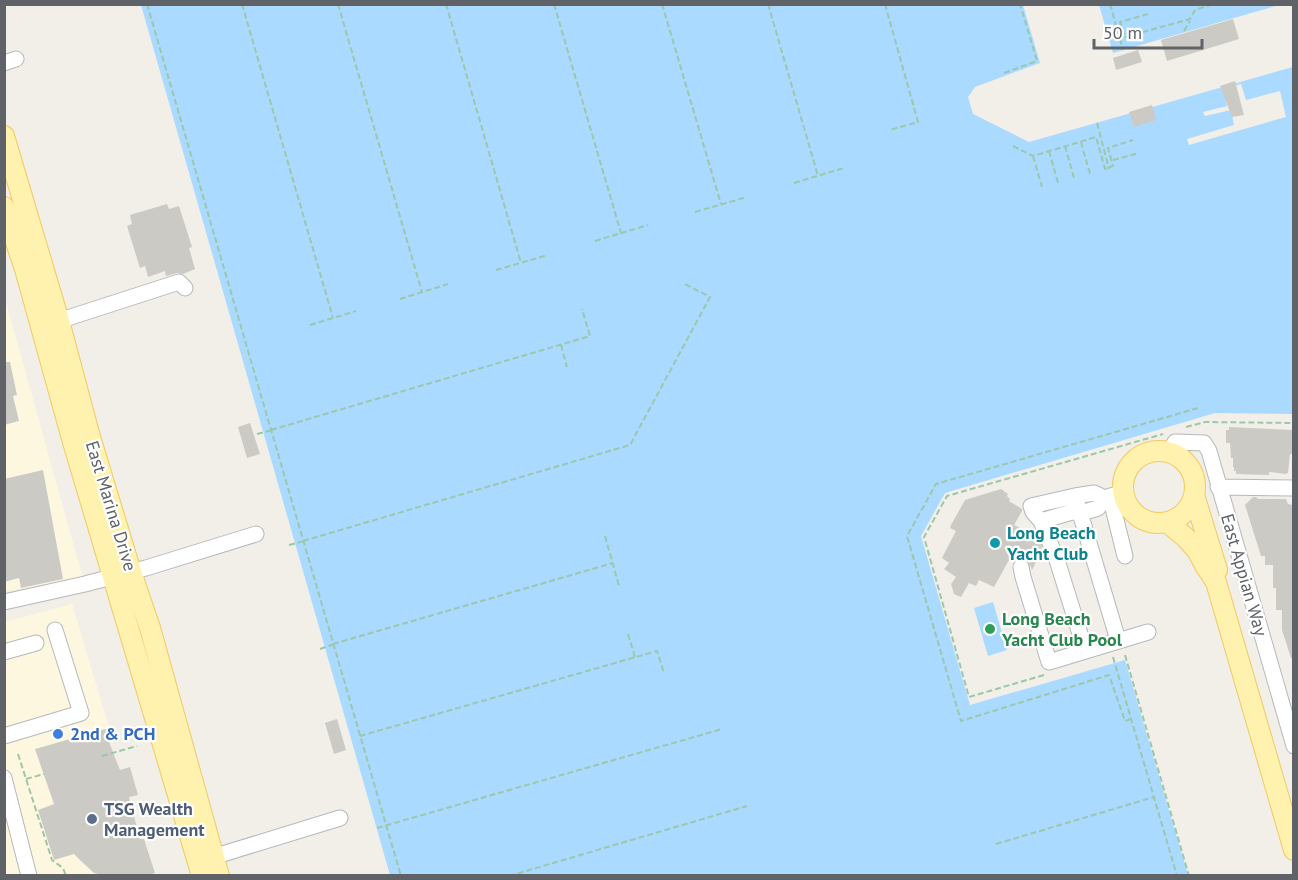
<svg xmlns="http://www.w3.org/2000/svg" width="1298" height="880" viewBox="0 0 1298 880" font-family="'PT Sans',sans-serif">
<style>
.commercial{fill:#fef7e0}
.water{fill:#aadaff}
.pier{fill:#f1efe8}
.building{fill:#cccac5}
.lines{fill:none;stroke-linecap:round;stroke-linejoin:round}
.minor-tunnel{stroke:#ccccc8;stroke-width:15;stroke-dasharray:15 8;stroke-linecap:butt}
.minor-casing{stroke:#b5b8bc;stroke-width:17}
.major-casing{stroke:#f2c960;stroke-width:22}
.path{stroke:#9cc7a9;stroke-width:2;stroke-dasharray:6 3;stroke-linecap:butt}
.minor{stroke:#fff;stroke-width:15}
.major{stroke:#fff2af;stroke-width:20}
.culture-dot{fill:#0f9aa8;stroke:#fff;stroke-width:2}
.leisure-dot{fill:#2e9e5b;stroke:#fff;stroke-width:2}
.shop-dot{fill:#3f7fe0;stroke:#fff;stroke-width:2}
.service-dot{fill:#5c6f8a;stroke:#fff;stroke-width:2}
.labels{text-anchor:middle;stroke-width:4.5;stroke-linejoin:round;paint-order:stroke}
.street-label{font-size:18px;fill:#5f6368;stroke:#fff}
.culture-label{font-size:18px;font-weight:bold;fill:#0d838f;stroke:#fff;text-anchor:start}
.leisure-label{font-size:18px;font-weight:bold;fill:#27864d;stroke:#fff;text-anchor:start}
.shop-label{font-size:18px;font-weight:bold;fill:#366cbe;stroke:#fff;text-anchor:start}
.service-label{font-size:18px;font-weight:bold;fill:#4e5e75;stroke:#fff;text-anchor:start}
</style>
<rect width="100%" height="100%" fill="#f1efe8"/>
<!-- commercial -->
<path class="commercial" d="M4,295l79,284 -78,12h-1z
M72,604l41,137 -14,5 5,17 12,-4 13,38 11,42h4l11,34 -3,1 1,2h-148v-254z"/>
<!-- water -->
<path class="water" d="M141,5h882l17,58 -65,24 -7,10 5,17 56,28 264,-75v347l-78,-1 -270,80 -24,43 49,169 155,-45 63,215h-798z
M1099,5v-1l180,1 -166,48z
M993,602l14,48 -19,6 -14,-48z"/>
<!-- pier -->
<path class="pier" d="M1241,84l5,16 34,-9 6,26 -97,28 -2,-6 47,-14 -3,-15 -26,6 -2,-4 24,-6 -4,-17z"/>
<!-- building -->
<path class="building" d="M1233,19l6,20 -72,22 -6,-21z
M1138,50l4,12 -26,8 -3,-12z
M1235,81l9,34 -12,2 -12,-31z
M1152,105l4,15 -22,7 -5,-15z
M167,204l2,5 10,-3 13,41 -3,1 6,21 -12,5 -6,-1 -11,3 -1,-5 -17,6 -3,-11 -5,2 -9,-29 -4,-13 5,-2 -2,-9z
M4,362h6l7,33 -4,1 6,25 -15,4z
M250,423l10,31 -13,4 -9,-31z
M1229,427l64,3v24h-3l-2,19h-1l-1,1 -17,-2v3l-33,-1v-3h-2v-4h-1v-9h-2l-1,-15h-4v-13h3z
M43,470l20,109 -42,9 -2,-10 -15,4v-103z
M1001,489l7,5 -1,2 3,3 -1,2 13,8v2l-8,14 8,4 -2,4 19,9 3,8 -10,20 -3,-9 -4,-3h-6l-6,4 -4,-2 -15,27 -15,-7 -3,6 -7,-3 -8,14 -7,-3 -3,-10 5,-7 -12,-8 5,-6 -7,-5 14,-27 -6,-3 1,-3 14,-25z
M1253,497h3l2,2h28l2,5 5,1v153h-2l-9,-28v-20h-6v-22h-3v-23h-8v-9h-4l-16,-51z
M337,719l9,31 -12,4 -9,-31z
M109,728l4,13 -4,1 11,28 10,-3 8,28 -9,2 11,42h4l11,34 -8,3h-41l-12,-3 -13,-12 -7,-7 -20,6 -16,-50 16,-6 -19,-55z"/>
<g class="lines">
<!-- minor-tunnel -->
<path class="minor-tunnel" d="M1021,567l15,-26"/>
<defs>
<path id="minor" d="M4,63l12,-4
M49,324l130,-42 6,6
M1169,452l6,-10h2l27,1 5,8 85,295
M1218,487l76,1
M1075,496l43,144
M1110,496l15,60
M1041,521l31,-9 9,1 17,-5 7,-10 18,-6
M1021,567l2,10 26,85 99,-30
M4,602l81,-18 61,-16 110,-34
M1085,650l-28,-90 -16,-39 -8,-9 -2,-6 44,-10 19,-3 11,5
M4,652l32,-9
M4,736l77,-23 -26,-83
M4,778l25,98
M203,860l137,-42"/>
<path id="major" d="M4,136l55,185 31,116 41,135 19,56 69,248
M4,207l21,62 48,173 129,434
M1123 487a36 36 0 1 1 72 0a36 36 0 1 1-72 0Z
M1194,495l23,75
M1167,522l18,15 12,13 9,17 10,15 78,268"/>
</defs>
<!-- minor casing -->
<use href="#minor" class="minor-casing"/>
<!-- major casing -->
<use href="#major" class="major-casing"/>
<!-- path -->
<path class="path" d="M147,4l254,872
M242,4l91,314
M338,4l84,288
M446,4l75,259
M554,4l67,229
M662,4l59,200
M768,4l50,172
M885,4l33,118 -28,8
M1110,4l13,46
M1148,14l-28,8 5,15 65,-18 5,-9 18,-6
M1184,31l6,-10
M1004,73l33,-12 -17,-57
M1097,123l12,46
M1081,142l9,32
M1013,146l20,10 63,-19 9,32 8,-3 -5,-18 25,-8
M1065,146l9,32
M1049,151l9,32
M1033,156l9,31
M1113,160l26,-7
M794,183l50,-15
M695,212l52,-15
M595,241l53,-16
M496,270l52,-15
M400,299l48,-15
M310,325l46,-14
M561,345l6,22
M1186,427l19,-5 89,1
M271,430l319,-94 -8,-27
M257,434l15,-4
M605,536l14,50
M303,541l327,-96 80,-148 -27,-14
M289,545l15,-4
M628,634l7,23
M333,644l280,-81
M320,649l14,-5
M1125,655l64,221
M1113,657l64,219
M1044,675l-75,22 -45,-160 23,-41 216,-62
M1131,719l-6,2 -16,-46 -148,46 -54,-185 29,-52 262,-76
M360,736l297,-85 7,22
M18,754l34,106 11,8 3,8
M102,756l35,-10
M26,779l18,-5
M377,828l345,-99
M996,844l158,-47
M509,876l238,-70"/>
<!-- minor -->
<use href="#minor" class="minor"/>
<!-- major -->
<use href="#major" class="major"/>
</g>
<!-- markers -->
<circle class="culture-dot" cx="995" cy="543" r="6"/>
<circle class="leisure-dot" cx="990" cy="629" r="6"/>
<circle class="shop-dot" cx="58" cy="734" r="6"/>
<circle class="service-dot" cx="92" cy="819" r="6"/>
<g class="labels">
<!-- street labels -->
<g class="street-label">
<text transform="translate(111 506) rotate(73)" y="6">East Marina Drive</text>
<text transform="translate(1244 575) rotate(74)" y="6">East Appian Way</text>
</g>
<!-- culture labels -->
<g class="culture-label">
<text x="1007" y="539">Long Beach<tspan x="1007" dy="21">Yacht Club</tspan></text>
</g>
<!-- leisure labels -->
<g class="leisure-label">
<text x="1002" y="625">Long Beach<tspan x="1002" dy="21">Yacht Club Pool</tspan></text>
</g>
<!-- shop labels -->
<g class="shop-label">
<text x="70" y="740">2nd &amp; PCH</text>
</g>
<!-- service labels -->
<g class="service-label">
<text x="104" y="815">TSG Wealth<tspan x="104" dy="21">Management</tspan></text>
</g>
</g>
<!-- border -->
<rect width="1298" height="880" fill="none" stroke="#5f6368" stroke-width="12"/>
<!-- scale -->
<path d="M1094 39v9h108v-9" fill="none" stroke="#5f6368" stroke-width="3"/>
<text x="1103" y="39" font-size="18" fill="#5f6368" stroke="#ffffff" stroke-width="4.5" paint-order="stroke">50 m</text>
</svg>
